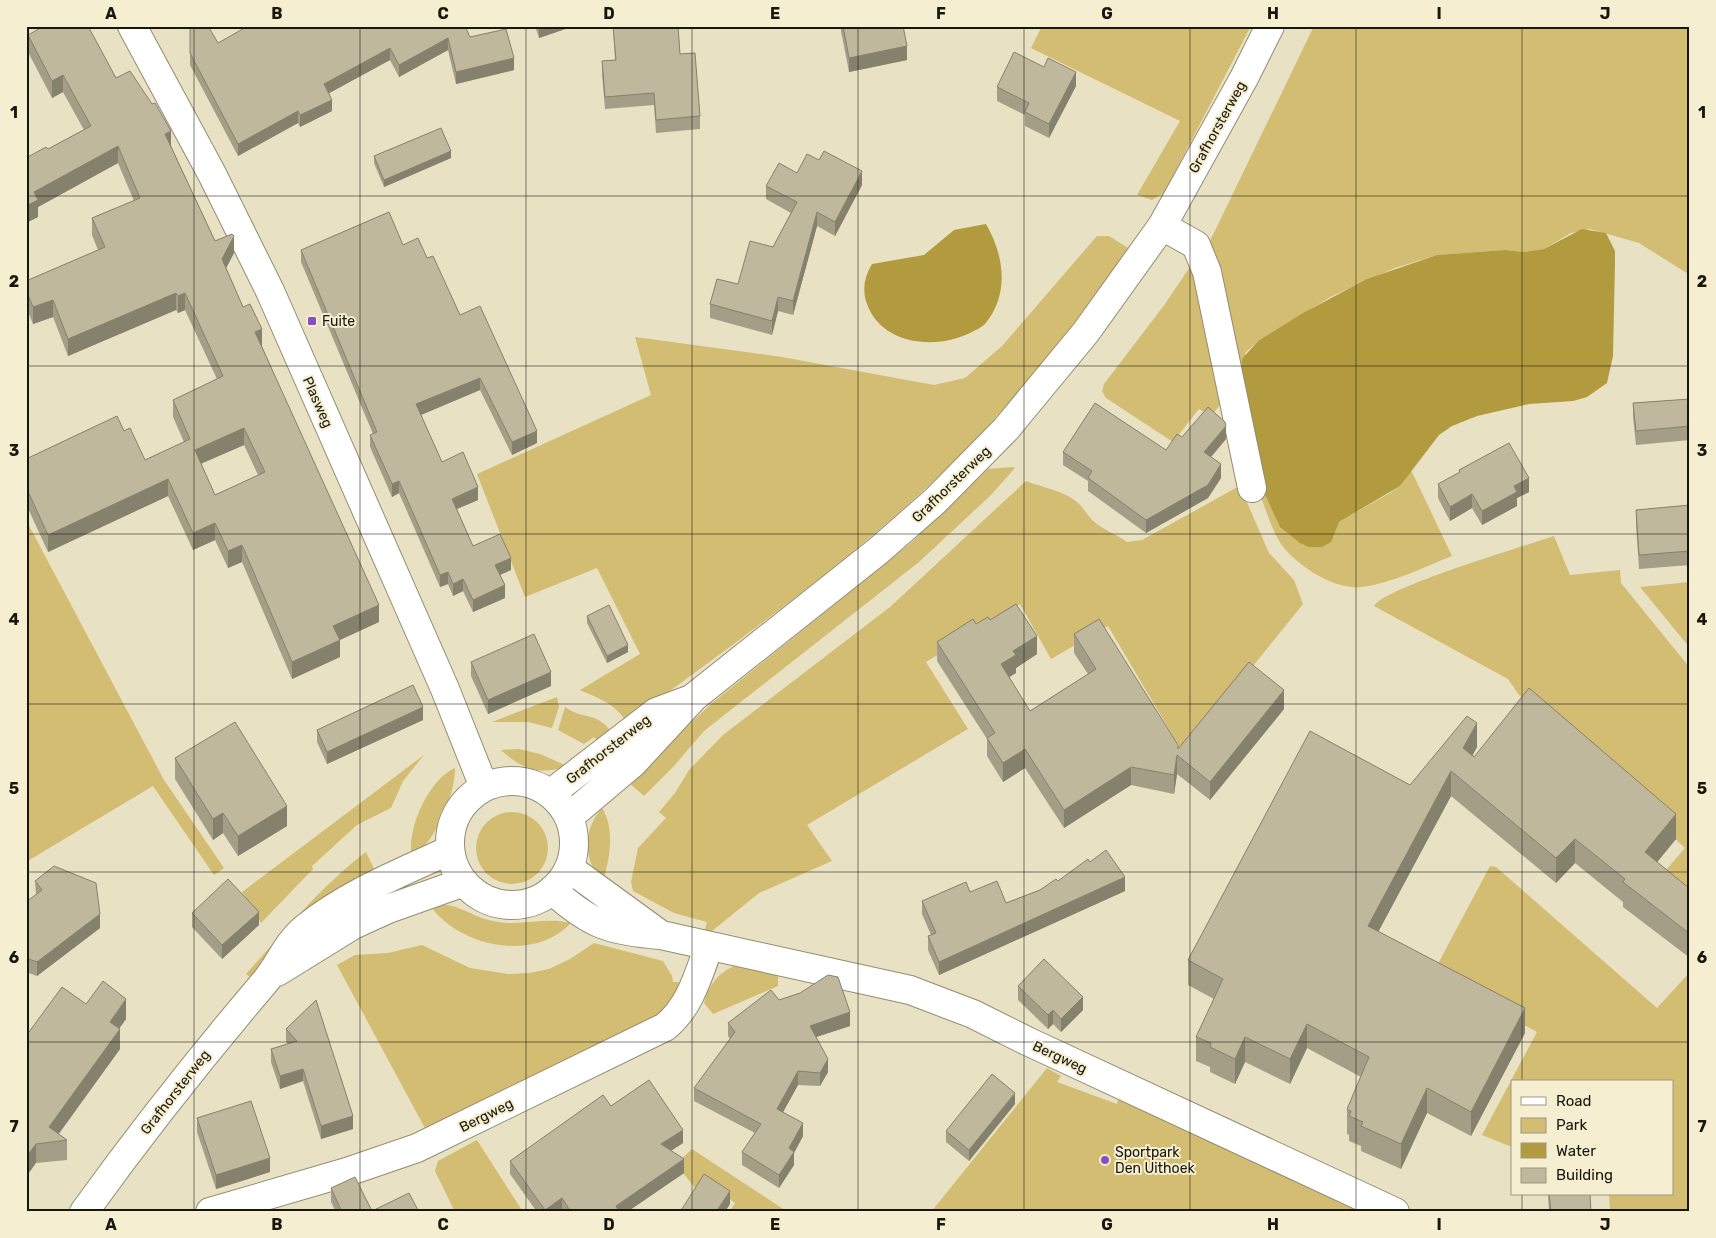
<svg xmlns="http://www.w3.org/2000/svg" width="1716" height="1238" viewBox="0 0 1716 1238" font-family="Rubik,sans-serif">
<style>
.green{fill:#d2bd72}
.water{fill:#b29a3f}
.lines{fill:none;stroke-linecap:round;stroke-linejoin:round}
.minor-casing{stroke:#948c72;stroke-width:30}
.major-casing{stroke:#948c72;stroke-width:30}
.minor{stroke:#fff;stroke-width:28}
.major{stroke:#fff;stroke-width:28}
.wall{fill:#a59e86;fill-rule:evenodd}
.shaded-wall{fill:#86816d}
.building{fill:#c0b89c;stroke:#86816d;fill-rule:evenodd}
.grid{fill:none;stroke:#19160b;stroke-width:1;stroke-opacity:0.55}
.poi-dot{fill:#894dc4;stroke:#f6eed1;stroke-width:2}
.labels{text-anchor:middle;stroke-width:4;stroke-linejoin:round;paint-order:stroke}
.street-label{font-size:14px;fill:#19160b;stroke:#f6eed1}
.poi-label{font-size:14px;fill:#19160b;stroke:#f6eed1;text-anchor:start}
.neatline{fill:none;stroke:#19160b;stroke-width:2}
.grid-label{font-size:16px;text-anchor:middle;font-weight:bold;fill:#19160b}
</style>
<rect width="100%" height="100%" fill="#e9e1c4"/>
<!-- green -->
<path class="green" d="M1042,26h209l-87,167 -12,7 -15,-5 43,-74 -149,-73z
M1314,26h376v249l-51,-32 -49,-14 -19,4 -27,16 -20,3 -19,-2 -68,5 -42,13 -63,28 -74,45 -13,12 88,183 6,-14 51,-29 10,-7 11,-16 1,2 40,84c-28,11 -59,27 -90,31 -28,3 -65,-21 -81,-43 -10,-16 -16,-36 -22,-53l-53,-246 4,-4z
M1097,236h12l19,12c-51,75 -107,146 -171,210 -100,100 -218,181 -330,265 -11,-19 -27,-24 -47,-33l60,-36 -43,-86 -72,29 -48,-123 174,-79 -16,-58 147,20 152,28 31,-7 37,-32z
M1192,264l32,135 -13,18 -12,-8 -26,33 -67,-44 -4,-7 2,-7 61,-80z
M1013,467l2,1 -24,27 -72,67 -215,169 -30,35 -30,30 -16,-14 83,-78 201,-162 76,-73z
M1026,481c15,6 34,9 47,18 11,7 14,18 24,25 9,7 21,11 30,18l15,-2 101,-56 3,16 23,53 25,27 9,24 -120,149 -75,-127 -57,33 -31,-55 -94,58 42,67 -161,96 25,36 -73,32 -47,38 -8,1 3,-10 -33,-9 -41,-22 -2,-9 7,-34 28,-30 -7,-6 16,-19 14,-23 34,-35 167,-128z
M26,520l138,260 60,88 -10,7 -61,-89 -127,76z
M1554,536l16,39 50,-5 1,13 69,85v234l-31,-24 26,-30 -30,-27 6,-7 -142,-119 -11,-16 -134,-73c12,-19 151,-60 180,-70z
M1690,582v66l-50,-61z
M557,697l2,10 -7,21 -24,-6h-36z
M565,707c20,14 31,3 48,27l-13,10 -6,-7 -10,7 -26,-14z
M519,749l21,5 27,12c-26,10 -46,3 -66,-16z
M424,755l-21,26 -12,27 -34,17 -45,41 1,3 -52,54 -19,-31z
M455,768c0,29 -19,72 -43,90 -6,-28 16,-78 43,-90z
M602,808c13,20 8,51 1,73 -21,-21 -20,-51 -1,-73z
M476 848a36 36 0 1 1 72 0a36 36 0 1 1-72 0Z
M366,852l10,21 -109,85 -17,19 -4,-3c38,-42 75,-88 120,-122z
M1490,866l6,1 161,141 33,-36v240h-80l-1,-18h63v-112h-160v65l-30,-12 55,-103 -105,-57z
M429,904c33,-2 42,15 70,18 25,4 45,-5 72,1 -37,40 -113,24 -142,-19z
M594,943l69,18 9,15 1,6h6l-2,11 -14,21 -236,118 -90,-167 18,-10 33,-2 34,-8 48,23 38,6 21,-1 20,-4 21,-10z
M734,966l44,7v13l-65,28 -9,-11c4,-17 14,-30 30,-37z
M1047,1068l14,8 -4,6 60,22 1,-5 5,-2 243,115h-435z
M477,1140l46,72h-68l-20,-41 3,-10z
M692,1149l96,63h-59l6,-9 -33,-24 -7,9 -19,-24z"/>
<!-- water -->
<path class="water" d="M986,224c18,31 24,70 -1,100 -3,3 -9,6 -13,8 -34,18 -90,14 -105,-28 -5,-14 -3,-27 5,-40l52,-9 30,-25z
M1582,229l24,4 9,18v10l-2,95 -6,27 -20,14 -14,4 -44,3 -52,12 -25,10 -13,9 -39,51 -61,36 -8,20 -9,5h-13l-9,-4 -20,-16 -16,-35 -22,-121v-12l16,-18 45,-28 64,-34 70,-24 68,-5 19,2 20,-3z"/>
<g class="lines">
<defs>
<path id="minor" d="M132,26l80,148 58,117 175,398 39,98
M1162,226l34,19 11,27 45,216
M569,868l92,67
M552,890c39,35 58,41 109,45l249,55 63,24 54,27 368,171
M210,1212l137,-40 70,-24 248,-121c25,-20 33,-51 44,-81"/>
<path id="major" d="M450 843a62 62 0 1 1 124 0a62 62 0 1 1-124 0Z
M550,794l106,-82 35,-13
M569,817l64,-54 61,-66 184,-146 57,-50 71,-72 80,-97 76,-106 82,-148 26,-52
M277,972l76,-47 35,-16 76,-27
M84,1212c57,-79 117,-155 180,-229 15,-17 22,-39 40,-54 43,-35 96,-56 146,-79"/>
</defs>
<!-- minor casing -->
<use href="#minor" class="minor-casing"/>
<!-- major casing -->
<use href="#major" class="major-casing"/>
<!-- minor -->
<use href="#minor" class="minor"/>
<!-- major -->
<use href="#major" class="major"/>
</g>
<!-- wall -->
<path class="wall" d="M190,26l28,17 252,-6 44,33 -58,14 -8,-34 -49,27 -9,-17 -61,33 3,18 -32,16 -2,-4 -60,33 -48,-91z
M535,26h39l-35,12z
M613,26l50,1 17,27 20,62v13l-44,4 -2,-28 -49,4 -3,-35v-13l13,-1z
M841,26h62l4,34 -58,12 -8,-41z
M28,35l88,43 55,68 44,95 19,12 -8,15 17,39 19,39 117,276 -39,18v17l-48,22 -50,-117 -14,6 -13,-28 -22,10 -25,-54 -120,56 -22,-48v-45l98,-28 21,29 39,-18 -11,-25v-17l44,-21 -32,-69 -7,3 -2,-3 -108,46 -15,-39 -20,7 -7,-17v-26l72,-31 -6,-15v-17l42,-17 -16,-38 -80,44v10l-12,6v-65l22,-9 36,-19 -21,-38 -11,6 -24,-46zM244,445l14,30 -43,20 -14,-31z
M1044,67l32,19 -27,52 -24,-12v-11l-28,-14v-14z
M374,156l77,2 -67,29 -10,-24z
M797,173l65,12 -27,51 -18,-10 -24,89 -15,-4 -6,24 -62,-17v-14l28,-20 35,-37 18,-34 -25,-14v-13z
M403,245l24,13 33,57 77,128 -25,12 -32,-65 -59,25 21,47 36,38 -21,9 16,37 38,24 -11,5 5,23 -32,14 -10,-21 -10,5 -5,-12 -8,3 -41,-94 -7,4 -22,-50v-12l3,-1 -72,-172v-12z
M1690,399v41l-54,5 -3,-28v-14z
M1182,437l44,2 -15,18 10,21 -13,20 -62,35 -58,-42v-10l-25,-16v-13l103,-2z
M1459,470l70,22 -12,6v8l-35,19 -10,-17 -22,13 -12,-23v-14l21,-11z
M1690,505v60l-51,4 -3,-45v-14z
M587,616l41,36 -21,11 -20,-40z
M990,620l47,34 -21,14v5l-7,4 21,34 58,-37 -14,-21v-19l104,114 106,-39 -74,91 -33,-26 -3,20 -43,-9 -67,43 -39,-60 -22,14 -16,-26v-17l-50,-78v-19l39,-18z
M471,662l80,24 -63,28 -17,-38z
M423,720l-96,44 -10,-22v-12z
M1477,747l-4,8 1,2 202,82 -19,23 33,27v69l-67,-51v-5l-48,-39 -19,20 -105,-87 -73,136 147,101 -54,103 -44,-23 -26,56 -40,-18v-5l-12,-5v-6l-2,-1v-25l14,-32 -54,-29 -17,36 -45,-22 -10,22 -25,-12v-5l-14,-6v-24l18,-38 -26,-14v-25l222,-175z
M175,758l112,68 -49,30 -15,-23 -10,7 -38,-61z
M1090,862l35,29 -186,84 -11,-25v-14l3,-1 -9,-21v-13l48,-9 36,11 34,-13 18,-9z
M35,881l65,47 -63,48 -11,-4v-70l10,-7z
M192,913l67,12 -37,34 -30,-32z
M1018,986l65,24 -22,22 -8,-8 -5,5 -30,-29z
M800,993l50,33 -34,11 12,35 -8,14 -22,-1 -15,27 20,24 -9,17v12l-15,23 -37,-23v-13l13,-19 -61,-32v-13l36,-49 -2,-3v-13l51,-23z
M316,1000l37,129 -32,10 -18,-58 -23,8 -9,-27v-13l17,-5 -2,-2v-13z
M86,1004l40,15 -7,10 1,20 -62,85 9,6v20l-31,3 -10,-127z
M1015,1104l-46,57 -23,-19v-11z
M611,1106l72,37 -12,8 13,22 -57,39h-90l-27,-38v-13z
M197,1118l73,54 -54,17 -19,-57z
M331,1188l41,23 47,1h-83l-5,-10z
M1548,1194h42l1,18h-42z"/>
<!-- shaded-wall -->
<path class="shaded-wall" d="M539,26h35l-35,12z
M448,38v12l-49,27v-12z
M907,46v14l-58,12v-14z
M390,48v12l-66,36v-12z
M514,58v12l-58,14v-12z
M1076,72v14l-27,52v-14z
M63,75v17l-11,6v-17z
M332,100v11l-32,16v-12z
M298,111v12l-60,33v-12z
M171,131v17l-6,-14z
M118,146v17l-80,44v10l-12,6v-17l8,-14z
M451,151v7l-67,29v-7z
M862,171v14l-27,51v-14z
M817,212v14l-24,89v-14z
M234,236v17l-12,23v-17z
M176,293v17l-108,46v-17z
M185,293v17l-7,3v-17z
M778,297v14l-6,24v-14z
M53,300v17l-20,7v-17z
M262,329v17l-7,3v-17z
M480,378v12l-64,27v-13z
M1226,426v13l-22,26v-13z
M244,428v17l-49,21v-16z
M537,431v12l-25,12v-13z
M1221,464v14l-13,20 -62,35v-13z
M1529,478v14l-12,6v8l-35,19v-14l32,-25z
M168,479v17l-120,56v-17z
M399,481v12l-7,4v-13z
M478,487v13l-26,11v-12z
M1472,494v14l-22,13v-14z
M215,523v17l-22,10v-17z
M242,545v17l-14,6v-17z
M511,558v12l-16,7v-12z
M448,572v12l-8,3v-12z
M463,579v12l-10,5v-12z
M505,585v13l-32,14v-12z
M379,605v17l-46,21v-17z
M1037,636v18l-21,14v5l-15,9v-18l12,-13z
M340,640v17l-48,22v-17z
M628,645v7l-21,11v-7z
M551,672v14l-63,28v-14z
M1284,690v19l-74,91v-18z
M423,707v13l-96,44v-12z
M1477,723v24l-14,25v-24z
M1025,749v19l-22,14v-19z
M1177,755v19l-3,20v-19z
M1131,767v18l-67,43v-18z
M1451,771v25l-83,155v-25z
M287,806v20l-49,30v-20z
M223,813v20l-10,7v-21z
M1676,814v25l-31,38v-25z
M1575,839v24l-19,20v-25z
M1125,877v14l-186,84v-13z
M259,912v13l-37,34v-14z
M100,914v14l-63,48v-14z
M1083,997v13l-22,22v-13z
M126,999v20l-16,22v-19z
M1525,1008v25l-54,103v-24z
M1053,1010v14l-5,5v-14z
M850,1012v14l-40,13v-13z
M1307,1024v24l-17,36v-25z
M120,1029v20l-67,93 -4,-15z
M1245,1037v25l-10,22v-25z
M828,1059v13l-8,14v-13z
M303,1069v12l-23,8v-13z
M798,1071v14l-21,38v-14z
M1427,1088v25l-26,56v-25z
M1015,1093v11l-46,57v-11z
M353,1116v13l-32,10v-13z
M803,1123v13l-9,17v12l-15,23v-13l10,-27z
M683,1130v13l-22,14v-13z
M36,1144v19l-10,14v-20z
M270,1158v14l-54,17v-14z
M684,1159v14l-57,39h-11v-6z
M730,1191v13l-5,8h-9z
M562,1198v14h-17v-2z"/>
<!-- building -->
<path class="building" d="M44,26h44l28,52 14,-7 22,33 3,-1 16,28 -6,3 50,107 17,-7 2,2 -12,23 21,48 7,-3 12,25 -7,3 124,273 -46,21 7,14 -48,22 -50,-117 -14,6 -13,-28 -22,10 -25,-54 -120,56 -22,-48v-28l91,-43 7,15 6,-3 15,32 45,-21 -17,-39 50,-24 -38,-83 -7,3 -2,-3 -108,46 -15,-39 -20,7 -7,-17v-9l79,-34 -13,-29 48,-20 -22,-52 -84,46 4,8 -12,6v-48l20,-11 2,2 43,-23 -28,-51 -11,6 -24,-46zM244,428l21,44 -50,23 -20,-45z
M190,26h18l10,17 30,-17h217l5,11 36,-8 8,29 -58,14 -8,-34 -49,27 -9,-17 -66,36 8,16 -32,15 -2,-4 -60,33 -48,-91z
M613,26h50v1l15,-1 2,28 15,-1 5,63 -44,4 -2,-27 -49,4 -3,-36 14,-1z
M843,26h60l4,20 -58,12z
M1014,52l30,15 4,-9 28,14 -27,52 -24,-12 4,-9 -32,-16z
M441,128l10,23 -67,29 -10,-24z
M824,151l38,20 -27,51 -18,-10 -24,89 -15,-4 -6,24 -62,-17 7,-25 21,5 12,-43 23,6 24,-45 -31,-16 13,-23 18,10 10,-19 12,6z
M389,212l14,33 15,-7 9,20 6,-2 27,59 20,-9 57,125 -25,11 -32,-64 -64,26 26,58 21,-10 15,35 -26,12 21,47 27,-12 11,24 -16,7 10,20 -32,15 -10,-21 -10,5 -5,-12 -8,3 -41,-94 -7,3 -22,-49 7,-3 -76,-182z
M1690,399v27l-54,5 -3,-28z
M1095,403l71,47 11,-16 5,3 26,-30 17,15 1,4 -22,26 17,12 -13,21 -62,35 -58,-42 4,-7 -29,-19z
M1509,443l20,35 -15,8 3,6 -35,19 -10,-17 -22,13 -12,-23 22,-12 -1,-2z
M1690,505v46l-51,4 -3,-45z
M1016,604l21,32 -24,15 3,4 -15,9 29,47 66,-42 -22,-35 25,-15 79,126v4l71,-87 35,28 -74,92 -33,-27 -3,20 -43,-8 -67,43 -39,-61 -22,14 -16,-25 8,-5 -58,-91 36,-23 3,5 12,-7 2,3z
M609,605l19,40 -21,11 -20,-40z
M534,634l17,38 -63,28 -17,-38z
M413,685l10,22 -96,45 -10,-22z
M1529,688l147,126 -31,38 45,37v45l-67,-52 2,-3 -50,-40 -19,19 -105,-87 -83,155 157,82 -54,104 -44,-24 -26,56 -40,-18 2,-4 -14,-6 2,-5 -4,-2 22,-52 -62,-33 -17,35 -45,-22 -10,22 -25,-12 1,-4 -15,-6 27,-58 -35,-19 122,-229 100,54 57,-69 10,7 -14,25 11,9z
M235,722l52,84 -49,30 -15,-23 -10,6 -38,-61z
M1106,850l19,27 -186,85 -11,-26 8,-3 -14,-32 44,-19 4,10 27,-11 9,22 34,-13 16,-11 2,2 30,-22 2,3z
M54,866l42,17 4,31 -63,48 -11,-4v-56l16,-12 -7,-9z
M228,879l31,33 -37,33 -30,-32z
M1044,959l39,38 -22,22 -8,-9 -5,5 -30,-29z
M828,975l10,2 12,35 -40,14 18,33 -8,14 -22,-2 -21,38 26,14 -14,25 5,4 -15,23 -37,-23 19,-28 -67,-36 41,-56 -7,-9 43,-33 8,10 21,-7z
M103,981l23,18 -16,23 10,7 -71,98 18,13 -31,4 -10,13v-121l36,-49 24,17z
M316,1000l37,116 -32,10 -18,-57 -23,7 -9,-27 26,-8 -11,-12z
M992,1074l23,19 -46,57 -23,-19z
M649,1080l34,50 -22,14 23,15 -68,47 2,4 -2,2h-45l-9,-14 -17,12 -35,-49 93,-66 8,11z
M251,1101l19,57 -54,17 -19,-57z
M704,1174l26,17 -14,21h-36z
M355,1177l17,34 37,-18 10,19h-77l-11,-24z
M1549,1194h41l1,18h-40z"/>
<!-- grid -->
<path class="grid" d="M194,26v1186M360,26v1186M526,26v1186M692,26v1186M858,26v1186M1024,26v1186M1190,26v1186M1356,26v1186M1522,26v1056M26,196h1664M26,366h1664M26,534h1664M26,704h1664M26,872h1664M26,1042h1664M1522,1194v18"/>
<!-- markers -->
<g class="poi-dot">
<rect x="307" y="316" width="10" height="10" rx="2.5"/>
<circle cx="1105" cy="1160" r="5"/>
</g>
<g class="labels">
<!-- street labels -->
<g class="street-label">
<text transform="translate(1217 127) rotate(-61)" y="5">Grafhorsterweg</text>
<text transform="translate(318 402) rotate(66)" y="5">Plasweg</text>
<text transform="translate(951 484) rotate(-44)" y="5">Grafhorsterweg</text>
<text transform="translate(608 749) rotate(-38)" y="5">Grafhorsterweg</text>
<text transform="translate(1060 1057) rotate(25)" y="5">Bergweg</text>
<text transform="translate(175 1092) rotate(-52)" y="5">Grafhorsterweg</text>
<text transform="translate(486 1115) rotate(-27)" y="5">Bergweg</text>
</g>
<!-- poi labels -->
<g class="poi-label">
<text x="322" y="326">Fuite</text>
<text x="1115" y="1157">Sportpark<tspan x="1115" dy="16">Den Uithoek</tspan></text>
</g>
</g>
<!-- border -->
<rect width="1716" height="1238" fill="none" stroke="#f6eed1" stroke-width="55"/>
<!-- legend -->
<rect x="1511" y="1080" width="162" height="115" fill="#f6eed1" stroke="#9e9882"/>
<rect x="1521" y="1097" width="25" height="8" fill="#ffffff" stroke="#9e9882"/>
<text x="1556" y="1106" font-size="15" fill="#19160b">Road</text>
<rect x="1521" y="1118" width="25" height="15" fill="#d2bd72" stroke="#9e9882"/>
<text x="1556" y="1130" font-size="15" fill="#19160b">Park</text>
<rect x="1521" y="1143" width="25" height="15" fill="#b29a3f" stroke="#9e9882"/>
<text x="1556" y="1156" font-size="15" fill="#19160b">Water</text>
<rect x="1521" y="1168" width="25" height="15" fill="#c0b89c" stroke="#9e9882"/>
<text x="1556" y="1180" font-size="15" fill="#19160b">Building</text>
<rect x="28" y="28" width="1660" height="1182" class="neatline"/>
<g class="grid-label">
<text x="111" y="19">A</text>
<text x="277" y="19">B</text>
<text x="443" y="19">C</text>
<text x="609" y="19">D</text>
<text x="775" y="19">E</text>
<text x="941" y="19">F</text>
<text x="1107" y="19">G</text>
<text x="1273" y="19">H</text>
<text x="1439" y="19">I</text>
<text x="1605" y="19">J</text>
<text x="14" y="118">1</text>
<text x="1702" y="118">1</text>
<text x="14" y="287">2</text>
<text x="1702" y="287">2</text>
<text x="14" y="456">3</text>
<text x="1702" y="456">3</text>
<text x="14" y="625">4</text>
<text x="1702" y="625">4</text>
<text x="14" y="794">5</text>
<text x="1702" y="794">5</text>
<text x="14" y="963">6</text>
<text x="1702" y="963">6</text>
<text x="14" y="1132">7</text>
<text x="1702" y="1132">7</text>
<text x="111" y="1230">A</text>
<text x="277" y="1230">B</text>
<text x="443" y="1230">C</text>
<text x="609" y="1230">D</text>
<text x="775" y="1230">E</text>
<text x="941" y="1230">F</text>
<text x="1107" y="1230">G</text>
<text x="1273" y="1230">H</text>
<text x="1439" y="1230">I</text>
<text x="1605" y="1230">J</text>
</g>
</svg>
